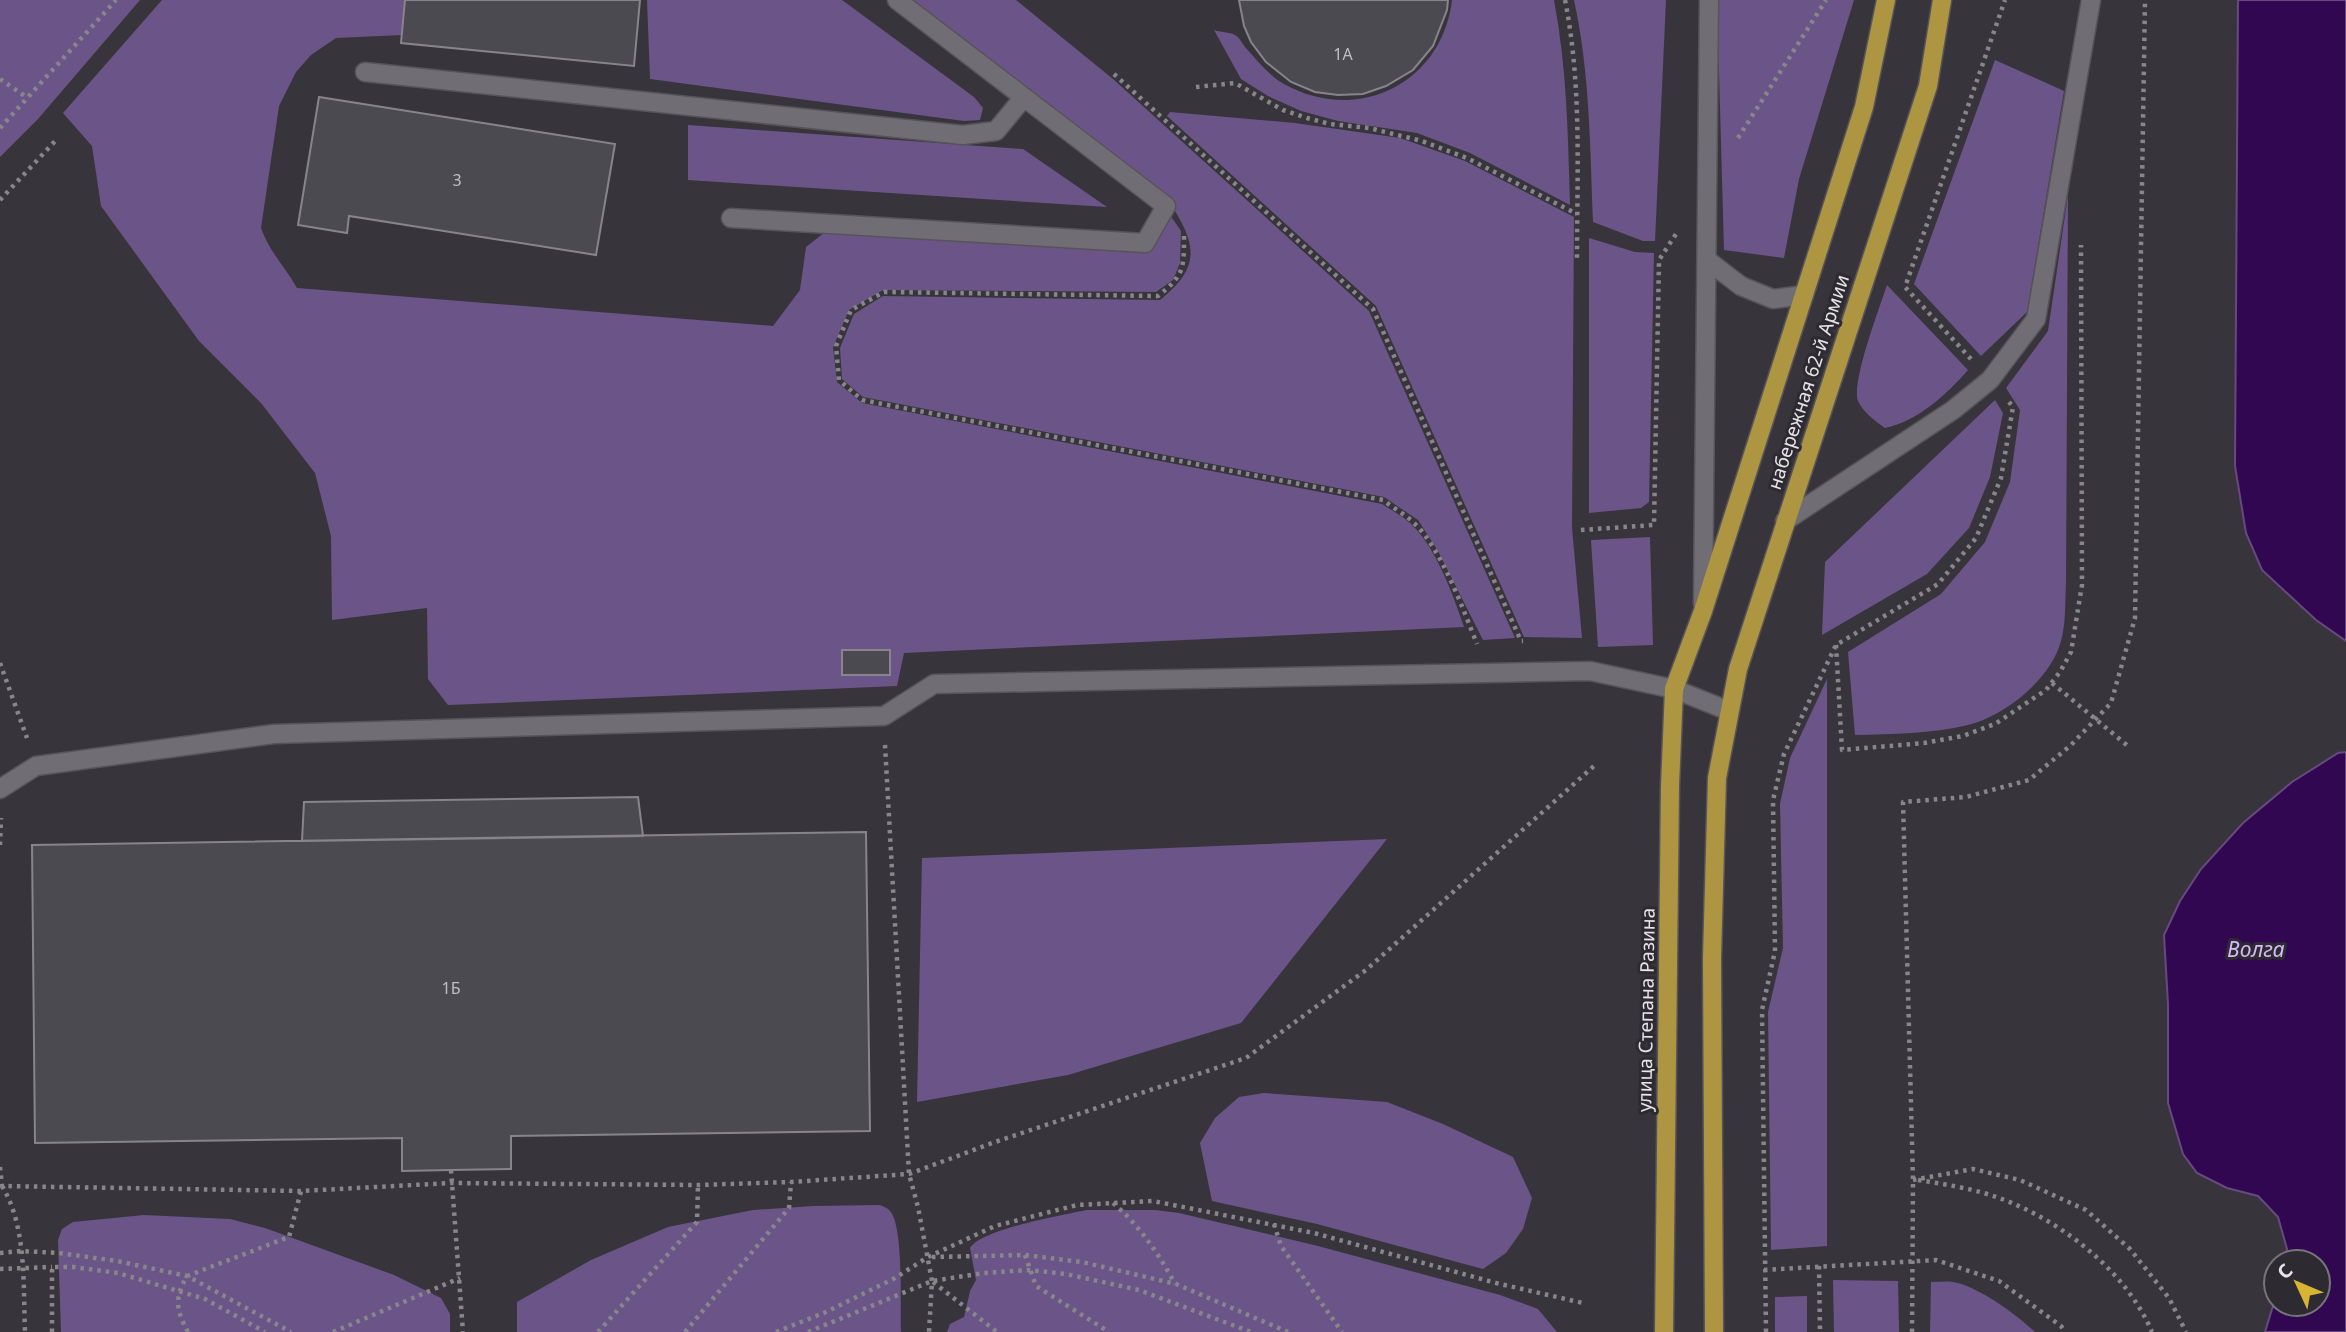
<svg xmlns="http://www.w3.org/2000/svg" width="2346" height="1332" viewBox="0 0 2346 1332" font-family="'Noto Sans',sans-serif">
<style>
.green{fill:#6b5488}
.water{fill:#310752;stroke:#67497f;stroke-width:2}
.building{fill:#4c4a51;stroke:#87848c;stroke-width:2}
.lines{fill:none;stroke-linecap:round;stroke-linejoin:round}
.minor-casing{stroke:#575459;stroke-width:21}
.major-casing{stroke:#575459;stroke-width:21}
.path{stroke:#88868b;stroke-width:4.5;stroke-dasharray:3.5 5;stroke-linecap:butt}
.minor{stroke:#706d74;stroke-width:18}
.major{stroke:#ad9542;stroke-width:18}
.labels{text-anchor:middle;stroke-width:6;stroke-linejoin:round;paint-order:stroke}
.number-label{font-size:16px;fill:#c0bec2}
.street-label{font-size:19px;fill:#e6e4e8;stroke:#2d2b31}
.water-label{font-size:21px;font-style:italic;fill:#d6bbfb;stroke:#2d2b31}
</style>
<rect width="100%" height="100%" fill="#37353b"/>
<!-- green -->
<path class="green" d="M0,0h140l-102,119 -38,38z
M162,0h243l-3,35 -66,3 -25,17 -15,17 -17,34 -18,122c8,23 24,39 36,60l476,38 27,-36 6,-43 23,-18 319,18 20,-35 13,19 -1,32 -7,17 -17,12 -273,-2 -34,20 -16,37 4,35 25,21 520,101c10,7 23,13 31,22 23,22 41,71 51,101l-560,26 -7,33 -449,19 -20,-26 -1,-71 -95,12 -1,-84 -16,-63 -54,-70 -62,-62 -98,-135 -9,-60 -29,-33z
M647,0h195l132,97 9,11 -3,12 -16,1 -314,-42z
M908,0h108l97,79 256,232 146,327 -32,2 -45,-89 -20,-31 -34,-23 -521,-100 -21,-18 -2,-31 14,-34 29,-18 277,4c41,-33 37,-55 10,-97z
M1452,0h102c13,68 14,136 16,205l-100,-52 -53,-20 -79,-12 -37,-10 -33,-15 -27,-17 -27,-49c6,2 16,2 21,5 4,2 8,9 10,12 12,13 23,28 39,37 73,41 158,0 168,-84z
M1574,0h92l-11,241h-12l-50,-19c-3,-75 -3,-149 -19,-222z
M1717,0h137l-55,179 -15,79 -60,-8z
M1995,60l69,31 -37,221 -46,44 -67,-72z
M1170,112l125,11 105,15 65,23 109,56 -2,311 10,110 -58,-1 -148,-331 -209,-190z
M688,125l335,24 84,58 -419,-27z
M2068,195l-2,387c-1,19 0,41 -5,59 -10,38 -56,75 -93,84 -37,9 -76,9 -113,10l-7,-83 93,-58 44,-52 25,-60 10,-72 -14,-22 42,-57z
M1589,238l46,14 19,1 -5,249 -8,6 -52,5z
M1887,285l81,85c-22,25 -50,51 -83,58 -10,-7 -22,-16 -27,-27 -7,-18 22,-95 29,-116z
M1995,400l8,13 -13,64 -21,51 -42,46 -105,61 3,-73z
M1650,537l3,108 -55,2 -7,-107z
M1827,679v567l-56,4 -3,-238 15,-64 -3,-144 10,-46z
M1387,839l-146,184 -173,52 -151,27 5,-244z
M1264,1093l123,9 56,22 70,33 19,41 -9,31 -17,24 -23,16 -166,-45 -105,-23 -12,-58 15,-25 24,-21z
M880,1205c4,2 8,3 10,6 14,15 10,98 11,121h-384v-30l74,-42 77,-33 85,-17 60,-4z
M1087,1210h68l24,3 139,33 182,49 38,14 19,23h-610l3,-8 14,-7 6,-26 6,-11 -6,-32c12,-19 93,-33 117,-38z
M144,1215l86,4 35,9 129,47 47,23 9,16v18h-389l-3,-92 4,-11 11,-7z
M1833,1280l65,1 1,51h-65z
M1931,1282c7,0 15,-1 22,0 25,4 64,33 82,50h-105z
M1807,1296v36h-32v-35z"/>
<!-- water -->
<path class="water" d="M2238,0h108v641l-30,-21 -54,-50 -16,-37 -11,-67z
M2346,752v580h-81l11,-36v8h42v-42h-33l2,-13 -9,-32 -20,-21 -31,-8 -30,-15 -14,-19 -15,-51v-99l-4,-69 16,-34 21,-32 42,-46 49,-41 46,-29z"/>
<!-- building -->
<path class="building" d="M405,0h235l-6,66 -233,-23z
M1239,0h209l-1,10 -14,36 -20,24 -27,16 -23,8 -25,1 -23,-3 -24,-10 -25,-20 -15,-20 -7,-16z
M319,97l296,47 -19,111 -247,-39 -2,17 -49,-8z
M842,650h48v25h-48z
M638,797l5,39 -341,5 2,-39z
M866,832l4,299 -359,5v33l-60,1 -49,1v-33l-367,5 -3,-298z"/>
<g class="lines">
<defs>
<path id="minor" d="M365,72l598,63 33,-4 28,-34
M731,218l414,25 21,-37 -269,-206
M1707,260l34,26 32,13 31,-4
M1785,521l168,-111 37,-30 46,-61 55,-319
M1703,604l6,-604
M0,789l36,-23 238,-32 610,-18 50,-32 656,-13 84,18 55,22"/>
<path id="major" d="M1664,1332l6,-546 4,-97 29,-78 161,-504 22,-107
M1714,1332l-2,-374 5,-180 21,-109 190,-583 14,-86"/>
</defs>
<!-- minor casing -->
<use href="#minor" class="minor-casing"/>
<!-- major casing -->
<use href="#major" class="major-casing"/>
<!-- path -->
<path class="path" d="M1565,0c17,85 12,173 12,259
M1114,74l259,235 148,332h2
M0,79l28,19
M1196,87l39,-4 48,27 24,8 23,6 39,4 53,13 45,17 110,56
M0,128l116,-128
M1738,138l88,-138
M0,200l58,-62
M1184,236c0,33 0,39 -26,60l-274,-4 -33,18 -15,36 3,34 23,20 521,100c10,8 22,14 31,23 27,25 49,86 63,121
M1971,359l-66,-72 100,-287
M1581,530l73,-5 5,-265 17,-26
M1836,645l6,105 82,-7 39,-7 32,-12 51,-34 14,-18 11,-20 11,-67 -1,-340
M0,663l27,75
M2052,683l76,63
M885,745l24,429 9,33 14,74 -3,51
M0,845l1,-27
M0,1167l2,19 299,5 150,-8 247,2 93,-3 118,-8 86,-32 251,-84 120,-88 228,-204
M451,1170l12,162
M1913,1180l60,-11 47,11 66,30 44,39 39,49 17,34
M1918,1180c32,5 64,10 94,23 57,24 116,72 140,129
M2,1186c25,41 21,99 23,146
M1113,1203c26,22 46,51 62,81
M1274,1224l7,22 61,86
M0,1253l21,-2 38,2 58,8 70,15 104,56
M1025,1255l11,31 73,46
M932,1257l93,-2 57,7 94,22 112,48
M1819,1266l1,66
M0,1269l52,-2
M1764,1270l172,-10 63,21 62,45 4,6
M933,1282l64,50
M52,1332v-65h21l45,6 87,26 60,33
M188,1332c-12,-22 -14,-34 -1,-56l102,-39 12,-46
M333,1332l127,-54
M598,1332l99,-110 1,-37
M685,1332l104,-124 2,-26
M776,1332l50,-20 69,-34 33,-21 67,-31 82,-21 76,-4 161,32 182,50 87,20
M808,1332l124,-51 52,-8 45,-3 37,4 73,16 112,42
M1766,1332l-4,-322 13,-59 -2,-151 11,-46 52,-109 102,-61 38,-46 25,-60 12,-71 -4,-5
M1912,1332l1,-152 -10,-378 63,-5 63,-17 42,-35 40,-42 24,-85 10,-618"/>
<!-- minor -->
<use href="#minor" class="minor"/>
<!-- major -->
<use href="#major" class="major"/>
</g>
<g class="labels">
<!-- number labels -->
<g class="number-label">
<text x="1343" y="60">1А</text>
<text x="457" y="186">3</text>
<text x="451" y="994">1Б</text>
</g>
<!-- street labels -->
<g class="street-label">
<text transform="translate(1808 382) rotate(-72)" y="7">набережная 62-й Армии</text>
<text transform="translate(1646 1010) rotate(-89)" y="7">улица Степана Разина</text>
</g>
<!-- water labels -->
<g class="water-label">
<text x="2256" y="957">Волга</text>
</g>
</g>
<!-- north arrow -->
<g transform="translate(2297 1283) rotate(314)"><circle r="33" fill="#2d2b31" stroke="#77757a" stroke-width="2"/>
<path d="M0-5L12 26L0 18L-12 26Z" fill="#d8b434"/>
<text y="-10" font-size="19" font-weight="bold" text-anchor="middle" fill="#e6e4e8">С</text>
</g>
</svg>
